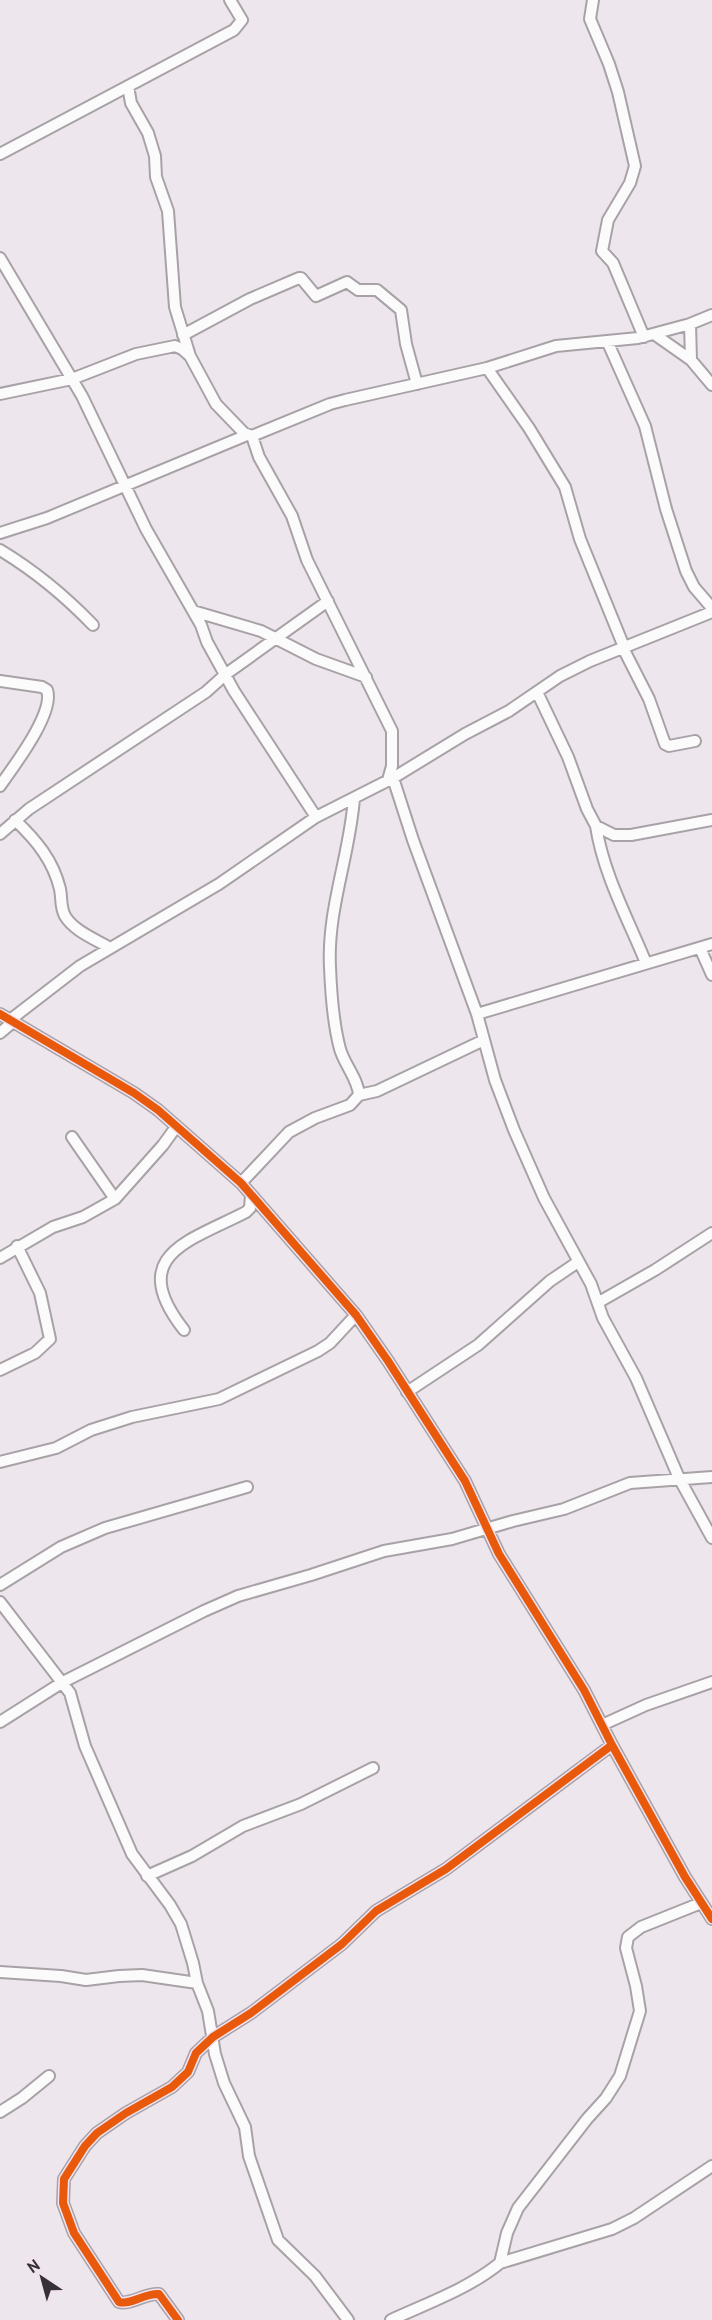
<svg xmlns="http://www.w3.org/2000/svg" width="712" height="2320" viewBox="0 0 712 2320" font-family="'PT Sans',sans-serif">
<style>
.lines{fill:none;stroke-linecap:round;stroke-linejoin:round}
.minor-casing{stroke:#a8a2a7;stroke-width:14}
.minor{stroke:#fcfbfc;stroke-width:10}
.cycleway-casing{stroke:#f1e2f0;stroke-width:11}
.cycleway{stroke:#e8590c;stroke-width:8}
</style>
<rect width="100%" height="100%" fill="#eee6ed"/>
<g class="lines">
<defs>
<path id="minor" d="M593,0l-3,19 19,45 9,28 17,74 -5,17 -22,37 -6,31 11,12 31,74
M128,86l3,17 17,30 7,23 1,21 12,34 7,96 15,49
M0,154l234,-124 8,-10 -12,-20
M0,258l82,138 64,133 55,96 6,17 27,49 82,126
M690,324l1,36
M654,334l37,26 21,25
M183,335l67,-36 49,-21h2l15,18 31,-14 11,8h19l24,20 5,34 11,40
M608,343l37,83 21,83 20,62 8,16 18,21
M487,368l42,60 36,59 15,52 44,108
M0,394l72,-15 64,-25 39,-8 7,3 8,7 26,48 28,29 8,3 78,-32 15,-4 142,-32 69,-22 82,-8 52,-14 22,-9
M252,436l7,21 33,59 15,44 85,171v35l-4,14
M0,533l47,-15 200,-83
M0,550c35,21 65,46 93,75
M193,611l68,20 55,28 50,18
M623,648l26,51 16,45 4,2 26,-5
M0,681l42,6 5,3c8,23 -34,77 -47,96
M537,692l31,65 19,52 9,17 18,9h17l81,-15
M393,778l20,62 64,174 18,66 19,50 30,68 47,86 12,34 33,60 43,100 33,60
M15,820c21,20 38,40 45,69 2,9 0,18 5,27 9,15 30,23 45,32
M596,826c7,47 32,93 50,137
M0,834l29,-25 177,-117 20,-18 102,-73
M700,948l12,27
M0,1014l134,79 24,17 83,73 115,132 32,46 77,120 34,73 85,136 28,55 73,132 27,42
M477,1014l235,-70
M10,1020l70,-54 139,-82 97,-67 77,-39 72,-44 44,-23 51,-35 30,-15 122,-49
M0,1033l13,-11
M359,1095l18,-4 107,-51
M72,1137l43,62
M241,1183l48,-51 26,-14 35,-13 9,-10c-1,-16 -15,-31 -19,-46 -7,-26 -9,-56 -10,-82 -3,-58 20,-112 24,-169
M0,1258l53,-31 30,-10 32,-18 48,-54 13,-18
M599,1302l56,-32 57,-37
M184,1330c-59,-75 6,-89 62,-118l4,-4 1,-13
M0,1370l35,-17 15,-14 -10,-46 -23,-47
M407,1392l71,-47 72,-64 28,-19
M0,1462l56,-14 35,-18 41,-13 87,-18 99,-48 12,-8 26,-28
M0,1585l61,-38 44,-19 142,-41
M0,1602l70,91 15,53 47,108 38,51 11,19 12,39 4,20 11,28 7,43 9,29 21,44 4,29 29,84 37,36 33,44
M0,1722l63,-40 141,-71 34,-15 73,-21 73,-24 68,-12 61,-18 51,-12 66,-26 82,-6
M602,1725l44,-20 66,-23
M147,1876l45,-20 51,-30 58,-22 72,-36
M0,1972l61,4 25,4 33,-4 23,-1 55,8
M0,2112l22,-14 27,-22
M500,2263l7,-30 11,-25 69,-89 19,-21 14,-22 20,-65 -4,-25 -10,-38 2,-11 13,-10 60,-24
M178,2320l-19,-26c-15,-1 -27,11 -40,8l-45,-69 -11,-30 1,-24 21,-33 12,-13 29,-20 46,-26 16,-15 8,-19 17,-16 38,-24 91,-69 34,-33 70,-42 166,-124
M391,2320c37,-17 77,-31 109,-57l112,-34 22,-11 78,-52"/>
</defs>
<!-- minor casing -->
<use href="#minor" class="minor-casing"/>
<!-- minor -->
<use href="#minor" class="minor"/>
<defs>
<path id="cycleway" d="M0,1014l134,79 24,17 83,73 115,132 32,46 77,120 34,73 85,136 28,55 73,132 27,42
M178,2320l-19,-26c-15,-1 -27,11 -40,8l-45,-69 -11,-30 1,-24 21,-33 12,-13 29,-20 46,-26 16,-15 8,-19 17,-16 38,-24 91,-69 34,-33 70,-42 166,-124"/>
</defs>
<!-- cycleway casing -->
<use href="#cycleway" class="cycleway-casing"/>
<!-- cycleway -->
<use href="#cycleway" class="cycleway"/>
</g>
<!-- north arrow -->
<g transform="translate(42 2278) rotate(324)" stroke="#f1e2f0" stroke-width="4.5" paint-order="stroke">
<path d="M0-4.5L10 22L0 15L-10 22Z" fill="#363136"/>
<text y="-9" font-size="16" font-weight="bold" text-anchor="middle" fill="#363136">N</text>
</g>
</svg>
